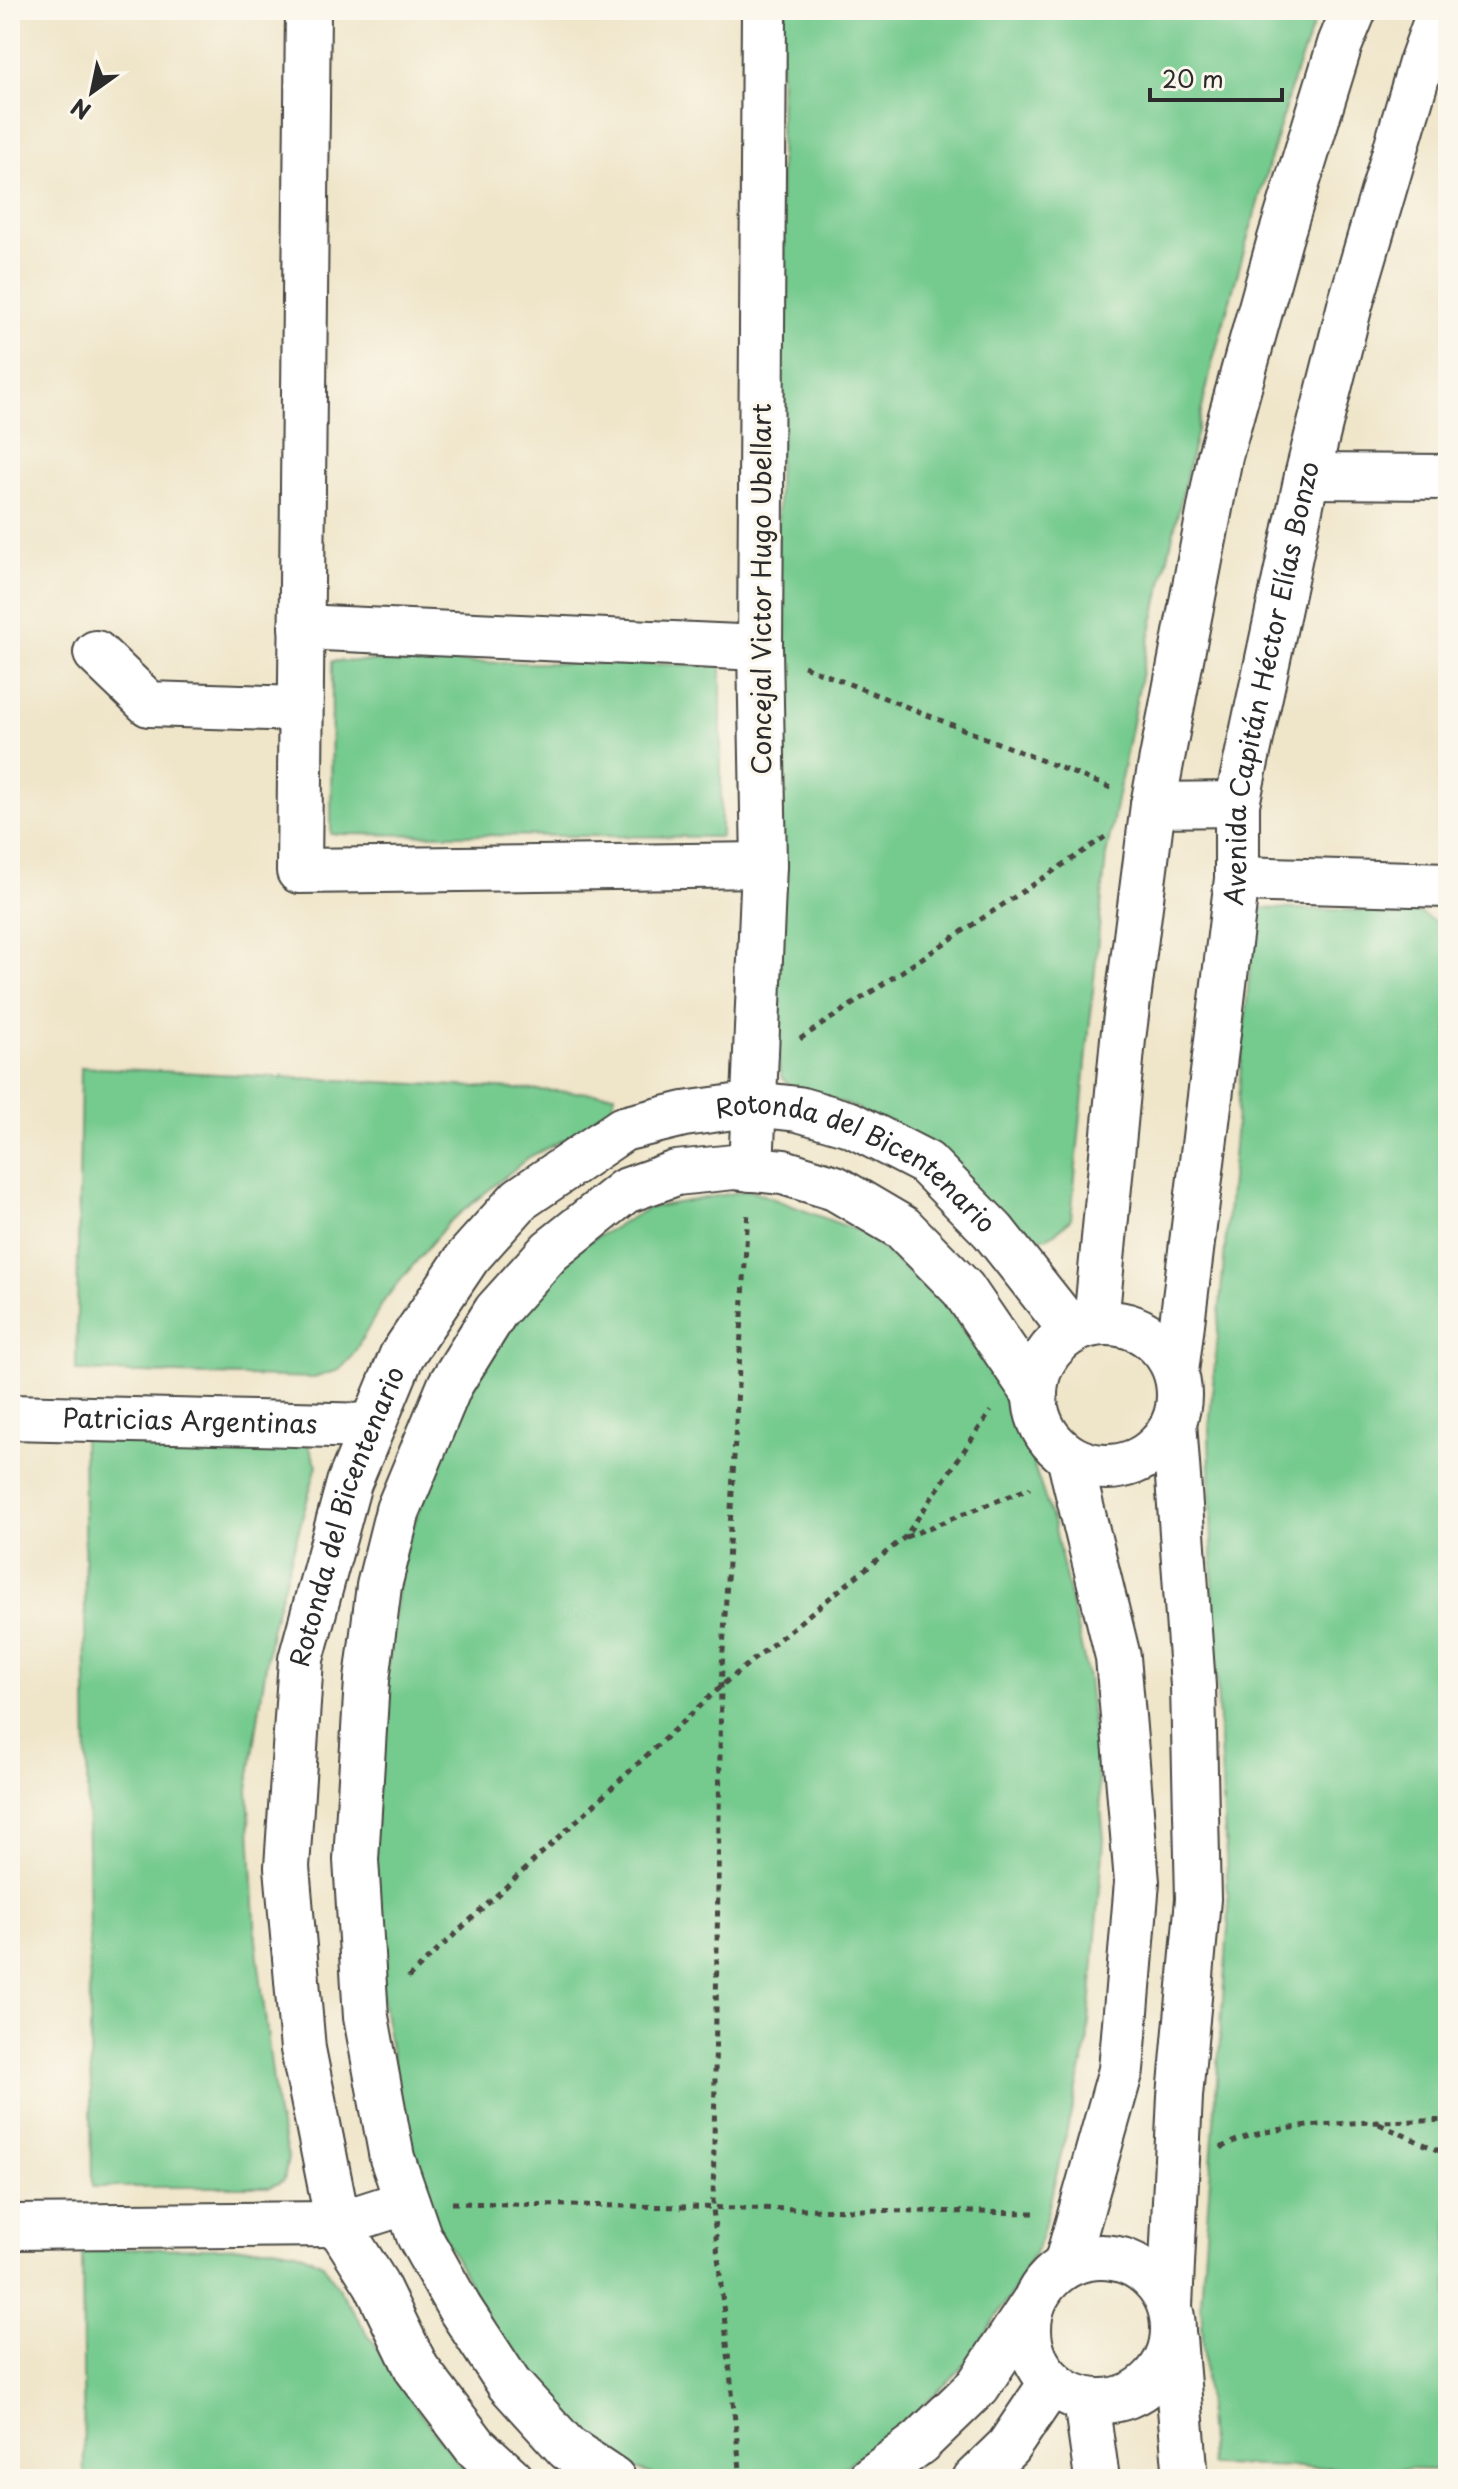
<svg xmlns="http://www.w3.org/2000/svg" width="1458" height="2489" viewBox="0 0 1458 2489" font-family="'Playpen Sans',sans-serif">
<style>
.green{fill:#74ca8e;stroke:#507a5c;stroke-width:2}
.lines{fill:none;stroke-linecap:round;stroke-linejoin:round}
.street-casing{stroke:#484743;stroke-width:48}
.path{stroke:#484743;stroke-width:5;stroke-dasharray:6 6;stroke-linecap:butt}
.street{stroke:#fff;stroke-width:44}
.labels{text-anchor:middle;stroke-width:7;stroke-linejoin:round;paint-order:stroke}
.street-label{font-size:26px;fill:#2b2b2b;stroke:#fbf7ec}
</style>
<rect width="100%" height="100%" fill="#fbf7ec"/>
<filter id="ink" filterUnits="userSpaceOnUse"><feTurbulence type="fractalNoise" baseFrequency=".0125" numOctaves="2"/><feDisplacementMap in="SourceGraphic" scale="16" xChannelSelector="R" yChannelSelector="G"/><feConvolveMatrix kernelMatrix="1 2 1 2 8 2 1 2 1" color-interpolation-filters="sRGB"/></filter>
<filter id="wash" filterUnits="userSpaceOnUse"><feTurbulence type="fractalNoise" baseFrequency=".006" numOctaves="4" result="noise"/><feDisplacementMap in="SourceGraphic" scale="32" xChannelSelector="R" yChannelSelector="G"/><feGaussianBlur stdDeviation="1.8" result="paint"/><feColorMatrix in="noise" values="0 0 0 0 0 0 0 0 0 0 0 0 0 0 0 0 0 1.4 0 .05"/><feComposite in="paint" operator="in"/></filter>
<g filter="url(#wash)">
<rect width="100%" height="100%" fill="#efe5c9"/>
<!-- green -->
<path class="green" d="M781,10h538l-26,70 -79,276 -71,310 -37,190 -35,362c-16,18 -28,27 -51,14l-163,-124 -66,-22 -9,-8 -3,-10 -3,-208z
M332,661l389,4v172l-390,-3z
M1255,908l163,4 19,11 11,11v1536l-238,-5 -9,-162 28,-389 -15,-286 -5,-199z
M81,1067l534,27 -4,22 -82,41 -81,66 -63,76 -34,59 -12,12 -26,8 -237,-7z
M750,1190l114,43 80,70 67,95 43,127 34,153 16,161 -17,207 -46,193 -25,48 -56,83 -54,52 -75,55 -164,2 -56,-18 -65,-61 -49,-64 -68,-127 -29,-109 -17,-95 -10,-140 4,-117 24,-188 47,-132 60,-102 73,-80 68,-38z
M83,1437l224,5 10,23 -46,165 -23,159 8,151 21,175 11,41 -4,24 -14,7h-178z
M273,2247l24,4 26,13 86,134 62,81h-387l-2,-229z"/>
</g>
<g filter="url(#ink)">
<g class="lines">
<defs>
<g id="street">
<path d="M308,10l-9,861 465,-6"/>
<path d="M1307,476l141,1"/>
<path d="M301,627l459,21"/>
<path d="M96,653l53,51 151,5"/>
<path d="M1153,805l84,-1"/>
<path d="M1237,879l211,6"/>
<path d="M751,1169l13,-304 -4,-217 4,-638"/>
<path d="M1096,1323l27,-284 30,-234 67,-349 60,-217 60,-195 14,-34"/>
<circle cx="1107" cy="1395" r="72"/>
<path id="s1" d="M1176,1372l61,-493v-75l70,-328 43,-171 71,-242 19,-53"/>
<path id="s2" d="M10,1417l361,9"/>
<path d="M10,2227l328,-3 69,-22"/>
<circle cx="1101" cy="2329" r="72"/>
<path d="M1066,2265l55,-195 16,-188 -19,-225 -49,-200"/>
<path d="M1170,2306l10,-210 18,-197 -5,-213 -19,-264"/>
<path d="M1174,2338l12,141"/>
<path d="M1086,2401l11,78"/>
<path id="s3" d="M511,2479l-35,-32 -59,-78 -41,-85 -38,-60 -35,-175 -16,-182 14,-208 48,-176 53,-128 66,-98 52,-58 103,-70 61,-15 71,-10 43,5 52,15 76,39 67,68 79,100"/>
<path d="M613,2479l-46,-31 -58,-64 -49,-75 -41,-73 -27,-78 -26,-141 -10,-157 11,-180 12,-94 19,-76 52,-125 46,-74 54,-60 75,-60 51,-18 58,-6 49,5 52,16 68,40 60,61 71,104"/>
<path d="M870,2479l50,-37 58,-56 55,-83"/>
<path d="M975,2479l33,-32 44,-65"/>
</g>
</defs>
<!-- street casing -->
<use href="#street" class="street-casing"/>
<!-- path -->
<path class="path" d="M804,666l307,122
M800,1039l305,-202
M906,1537l124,-49
M408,1978l313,-292 184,-149 86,-126
M1379,2124l69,31
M1221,2148c44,-29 171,-25 227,-28
M452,2203l582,10
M741,2479l-28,-271 8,-522 27,-476"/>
<!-- street -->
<use href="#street" class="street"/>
</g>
</g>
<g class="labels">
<!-- street labels -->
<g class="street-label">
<text transform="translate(762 589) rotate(-90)" y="9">Concejal Victor Hugo Ubellart</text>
<text dy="9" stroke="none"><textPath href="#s1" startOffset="696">Avenida Capitán Héctor Elías Bonzo</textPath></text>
<text dy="9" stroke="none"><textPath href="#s3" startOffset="1774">Rotonda del Bicentenario</textPath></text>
<text dy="9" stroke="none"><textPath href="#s2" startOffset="180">Patricias Argentinas</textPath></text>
<text dy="9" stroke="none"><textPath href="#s3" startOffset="1030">Rotonda del Bicentenario</textPath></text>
</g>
</g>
<!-- margin -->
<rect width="1458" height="2489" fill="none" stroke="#fbf7ec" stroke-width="40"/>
<!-- north arrow -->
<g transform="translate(92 92) rotate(213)" stroke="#fbf7ec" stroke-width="6" paint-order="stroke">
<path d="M0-6L14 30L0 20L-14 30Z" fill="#2b2b2b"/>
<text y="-12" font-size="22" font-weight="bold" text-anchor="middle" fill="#2b2b2b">N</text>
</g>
<!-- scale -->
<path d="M1150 88v12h132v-12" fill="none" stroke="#2b2b2b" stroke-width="4"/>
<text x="1162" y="88" font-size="24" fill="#2b2b2b" stroke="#fbf7ec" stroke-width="6" paint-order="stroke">20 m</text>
</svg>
